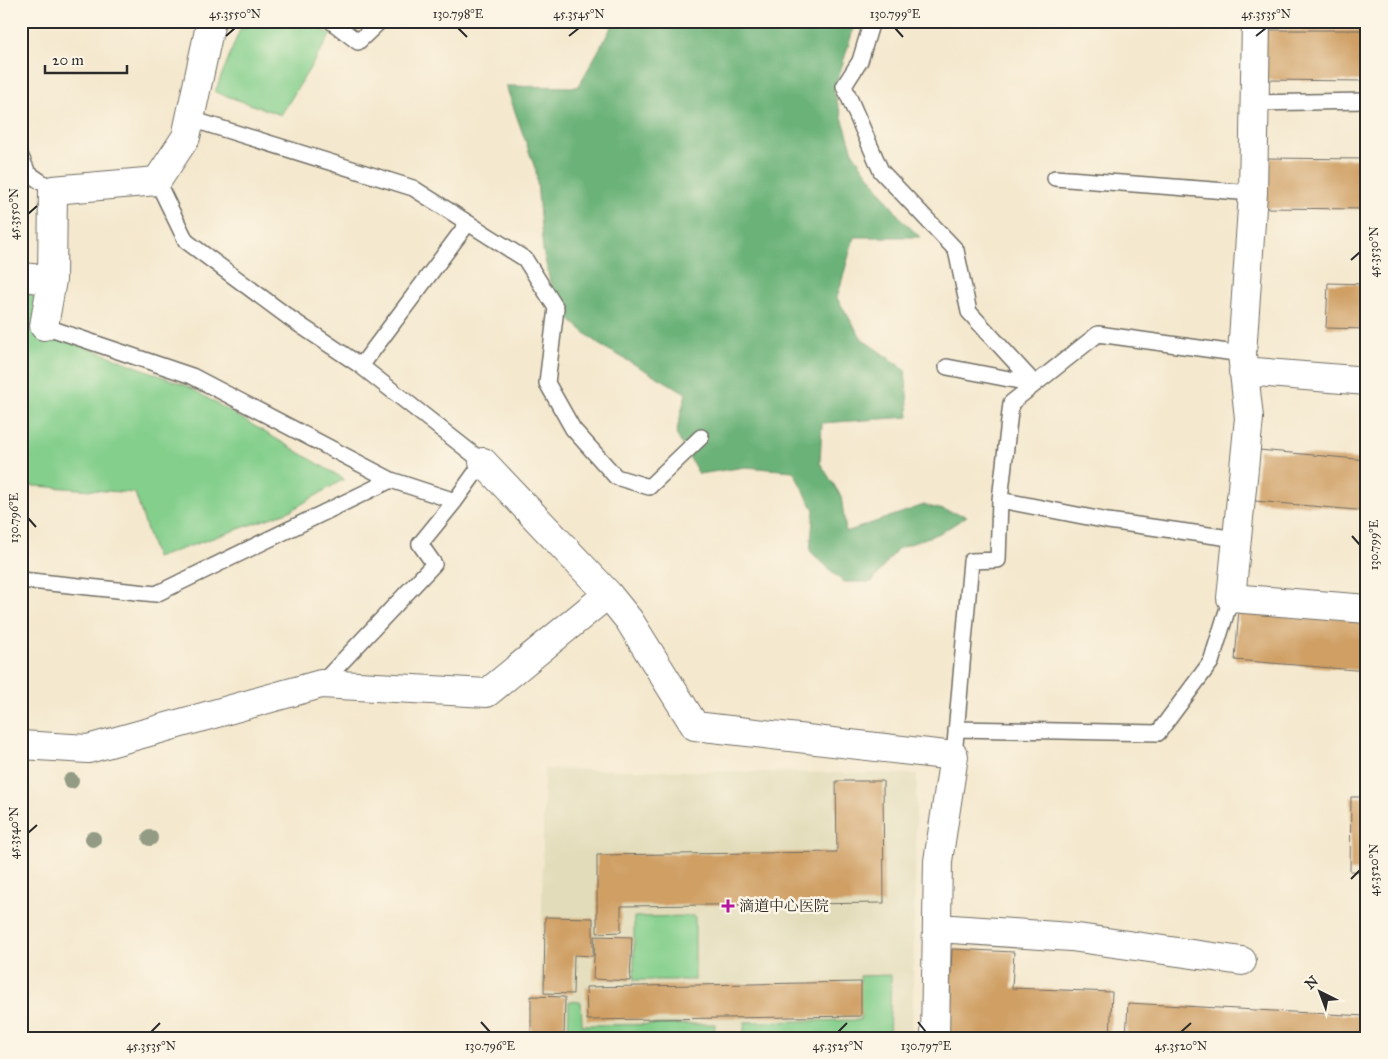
<svg xmlns="http://www.w3.org/2000/svg" width="1388" height="1059" viewBox="0 0 1388 1059" font-family="'IM FELL Great Primer','Noto Serif SC',serif">
<style>
.built{fill:#e2dcba}
.green{fill:#84cf8c;stroke:#587d5c}
.forest{fill:#6bb278;stroke:#4b6e52}
.building{fill:#cf9f64}
.lines{fill:none;stroke-linecap:round;stroke-linejoin:round}
.lane-casing{stroke:#716d64;stroke-width:18}
.street-casing{stroke:#716d64;stroke-width:30}
.lane{stroke:#fff;stroke-width:15}
.street{stroke:#fff;stroke-width:28}
.tree{fill:#949b84}
.ticks{fill:none;stroke:#2b2b2b;stroke-width:2}
.poi-dot{fill:#b5179e;stroke:#fcf5e5;stroke-width:2}
.labels{text-anchor:middle;stroke-width:5;stroke-linejoin:round;paint-order:stroke}
.poi-label{font-size:15px;fill:#2b2b2b;stroke:#fcf5e5;text-anchor:start}
.neatline{fill:none;stroke:#2b2b2b;stroke-width:2}
.ticks-label{font-size:12px;text-anchor:middle;fill:#2b2b2b}
</style>
<rect width="100%" height="100%" fill="#fcf5e5"/>
<filter id="ink" filterUnits="userSpaceOnUse"><feTurbulence type="fractalNoise" baseFrequency=".02" numOctaves="2"/><feDisplacementMap in="SourceGraphic" scale="10" xChannelSelector="R" yChannelSelector="G"/><feConvolveMatrix kernelMatrix="1 2 1 2 8 2 1 2 1" color-interpolation-filters="sRGB"/></filter>
<filter id="wash" filterUnits="userSpaceOnUse"><feTurbulence type="fractalNoise" baseFrequency=".0096" numOctaves="4" result="noise"/><feDisplacementMap in="SourceGraphic" scale="20" xChannelSelector="R" yChannelSelector="G"/><feGaussianBlur stdDeviation="1.12" result="paint"/><feColorMatrix in="noise" values="0 0 0 0 0 0 0 0 0 0 0 0 0 0 0 0 0 1.4 0 .05"/><feComposite in="paint" operator="in"/></filter>
<g filter="url(#wash)">
<rect width="100%" height="100%" fill="#f4e8ce"/>
<!-- built -->
<path class="built" d="M544,769l373,5 -5,264h-372z"/>
<!-- green -->
<path class="green" d="M254,21h53l24,13 -50,81 -66,-23 25,-63z
M21,290h16l-2,37 152,59 157,93 -54,32 -134,47 -21,-65 -114,-8z
M695,916v64h-61v-63z
M891,975l-2,63h-145l-1,-2 2,-14 115,-2v-44z
M569,1001l12,1 1,23 133,-1 -1,14h-146z"/>
<!-- forest -->
<path class="forest" d="M615,21h244l-6,9 -19,62 20,63 47,64 19,18h-66l-17,61 25,41 43,31 4,47 -87,6 -2,40 21,33 5,36 78,-27 43,11 -25,16 -45,17 -25,33h-29l-33,-31 4,-41 -21,-39 -48,-4 -46,7 -23,-40 10,-41 -88,-49 -42,-36 -13,-57 -7,-80 -30,-85 72,1z"/>
<g id="blocks">
<!-- building -->
<path class="building" d="M1261,30h106v51l-106,-1z
M1264,158l103,1v50l-104,-1z
M1328,283l39,1v45l-41,-1z
M1259,450l108,10v51l-112,-10z
M1239,609l128,11v51l-132,-11z
M836,781h47l1,122 -263,3v26l-24,1v-78l240,-3z
M1351,797h16v75l-17,-1z
M545,917l48,1v38l-19,-1 -1,39 -29,-1z
M595,936l37,1 -2,44 -37,-2z
M952,949l62,3 -2,36 100,4 -2,46h-162z
M861,982v34l-274,4 -1,-33z
M531,996l34,1 -1,41h-33z
M1128,1003l237,13 -1,22h-238z"/>
</g>
</g>
<g filter="url(#ink)">
<use href="#blocks" fill-opacity="0" stroke="#716d64" stroke-width="1"/>
<g class="lines">
<defs>
<path id="lane" d="M331,21l27,21 22,-21
M872,21l-12,40 -16,25 37,85 75,79 13,62 66,72
M1254,103l113,-2
M191,119l222,69 112,71 31,49 -9,75 26,46 43,48 33,10 52,-50
M21,157l7,16 25,17
M1055,178l198,15
M44,326l148,50 199,104
M361,366l107,-143
M947,367l88,17
M1000,500l108,21 129,18
M21,580l135,14 235,-114 64,21 28,-39 -122,-96 -70,-47 -105,-78 -29,-60
M321,684l113,-120 -14,-20 35,-43
M956,729l202,4 53,-71 20,-64
M954,756l17,-195 27,-1 2,-60 11,-97 87,-69 144,20"/>
<path id="street" d="M1256,21l-3,172 -11,161 7,64 -18,180 136,11
M21,277l31,3
M44,326l8,-46 1,-90 104,-9 29,-44 25,-116
M1243,371l124,10
M483,462l125,132 21,26 66,106 259,30 -16,105 -3,177
M21,745l67,4 233,-65 166,9 121,-99
M937,928l134,9 171,24"/>
</defs>
<!-- lane casing -->
<use href="#lane" class="lane-casing"/>
<!-- street casing -->
<use href="#street" class="street-casing"/>
<!-- lane -->
<use href="#lane" class="lane"/>
<!-- street -->
<use href="#street" class="street"/>
</g>
<!-- trees -->
<g class="tree">
<circle cx="71" cy="781" r="8"/>
<circle cx="150" cy="838" r="8"/>
<circle cx="93" cy="839" r="8"/>
</g>
</g>
<!-- ticks -->
<path class="ticks" d="M458,28l9,9M895,28l8,9M226,36l9,-8M569,36l10,-8M1256,36l10,-8M28,214l9,-8M1351,260l9,-8M28,518l8,9M1352,536l8,9M28,833l9,-8M1351,879l9,-9M481,1022l9,10M918,1022l8,10M151,1032l9,-9M838,1032l9,-9M1181,1032l10,-9"/>
<!-- markers -->
<path class="poi-dot" d="M725.5 898.5h5v5h5v5h-5v5h-5v-5h-5v-5h5z"/>
<g class="labels">
<!-- poi labels -->
<g class="poi-label">
<text x="739" y="911">滴道中心医院</text>
</g>
</g>
<!-- margin -->
<rect width="1388" height="1059" fill="none" stroke="#fcf5e5" stroke-width="55"/>
<!-- north arrow -->
<g transform="translate(1320 992) rotate(318)" stroke="#fcf5e5" stroke-width="4" paint-order="stroke">
<path d="M0-4L9 19L0 12L-9 19Z" fill="#2b2b2b"/>
<text y="-8" font-size="14" font-weight="bold" text-anchor="middle" fill="#2b2b2b">N</text>
</g>
<!-- scale -->
<path d="M45 65v8h82v-8" fill="none" stroke="#2b2b2b" stroke-width="2.5"/>
<text x="52" y="65" font-size="15" fill="#2b2b2b" stroke="#fcf5e5" stroke-width="4" paint-order="stroke">20 m</text>
<rect x="28" y="28" width="1332" height="1004" class="neatline"/>
<g class="ticks-label">
<text x="235" y="18">45.3550°N</text>
<text x="458" y="18">130.798°E</text>
<text x="579" y="18">45.3545°N</text>
<text x="895" y="18">130.799°E</text>
<text x="1266" y="18">45.3535°N</text>
<text transform="translate(14 214) rotate(-90)" y="4">45.3550°N</text>
<text transform="translate(1374 252) rotate(-90)" y="4">45.3530°N</text>
<text transform="translate(14 518) rotate(-90)" y="4">130.796°E</text>
<text transform="translate(1374 545) rotate(-90)" y="4">130.799°E</text>
<text transform="translate(14 833) rotate(-90)" y="4">45.3540°N</text>
<text transform="translate(1374 870) rotate(-90)" y="4">45.3520°N</text>
<text x="151" y="1050">45.3535°N</text>
<text x="490" y="1050">130.796°E</text>
<text x="838" y="1050">45.3525°N</text>
<text x="926" y="1050">130.797°E</text>
<text x="1181" y="1050">45.3520°N</text>
</g>
</svg>
